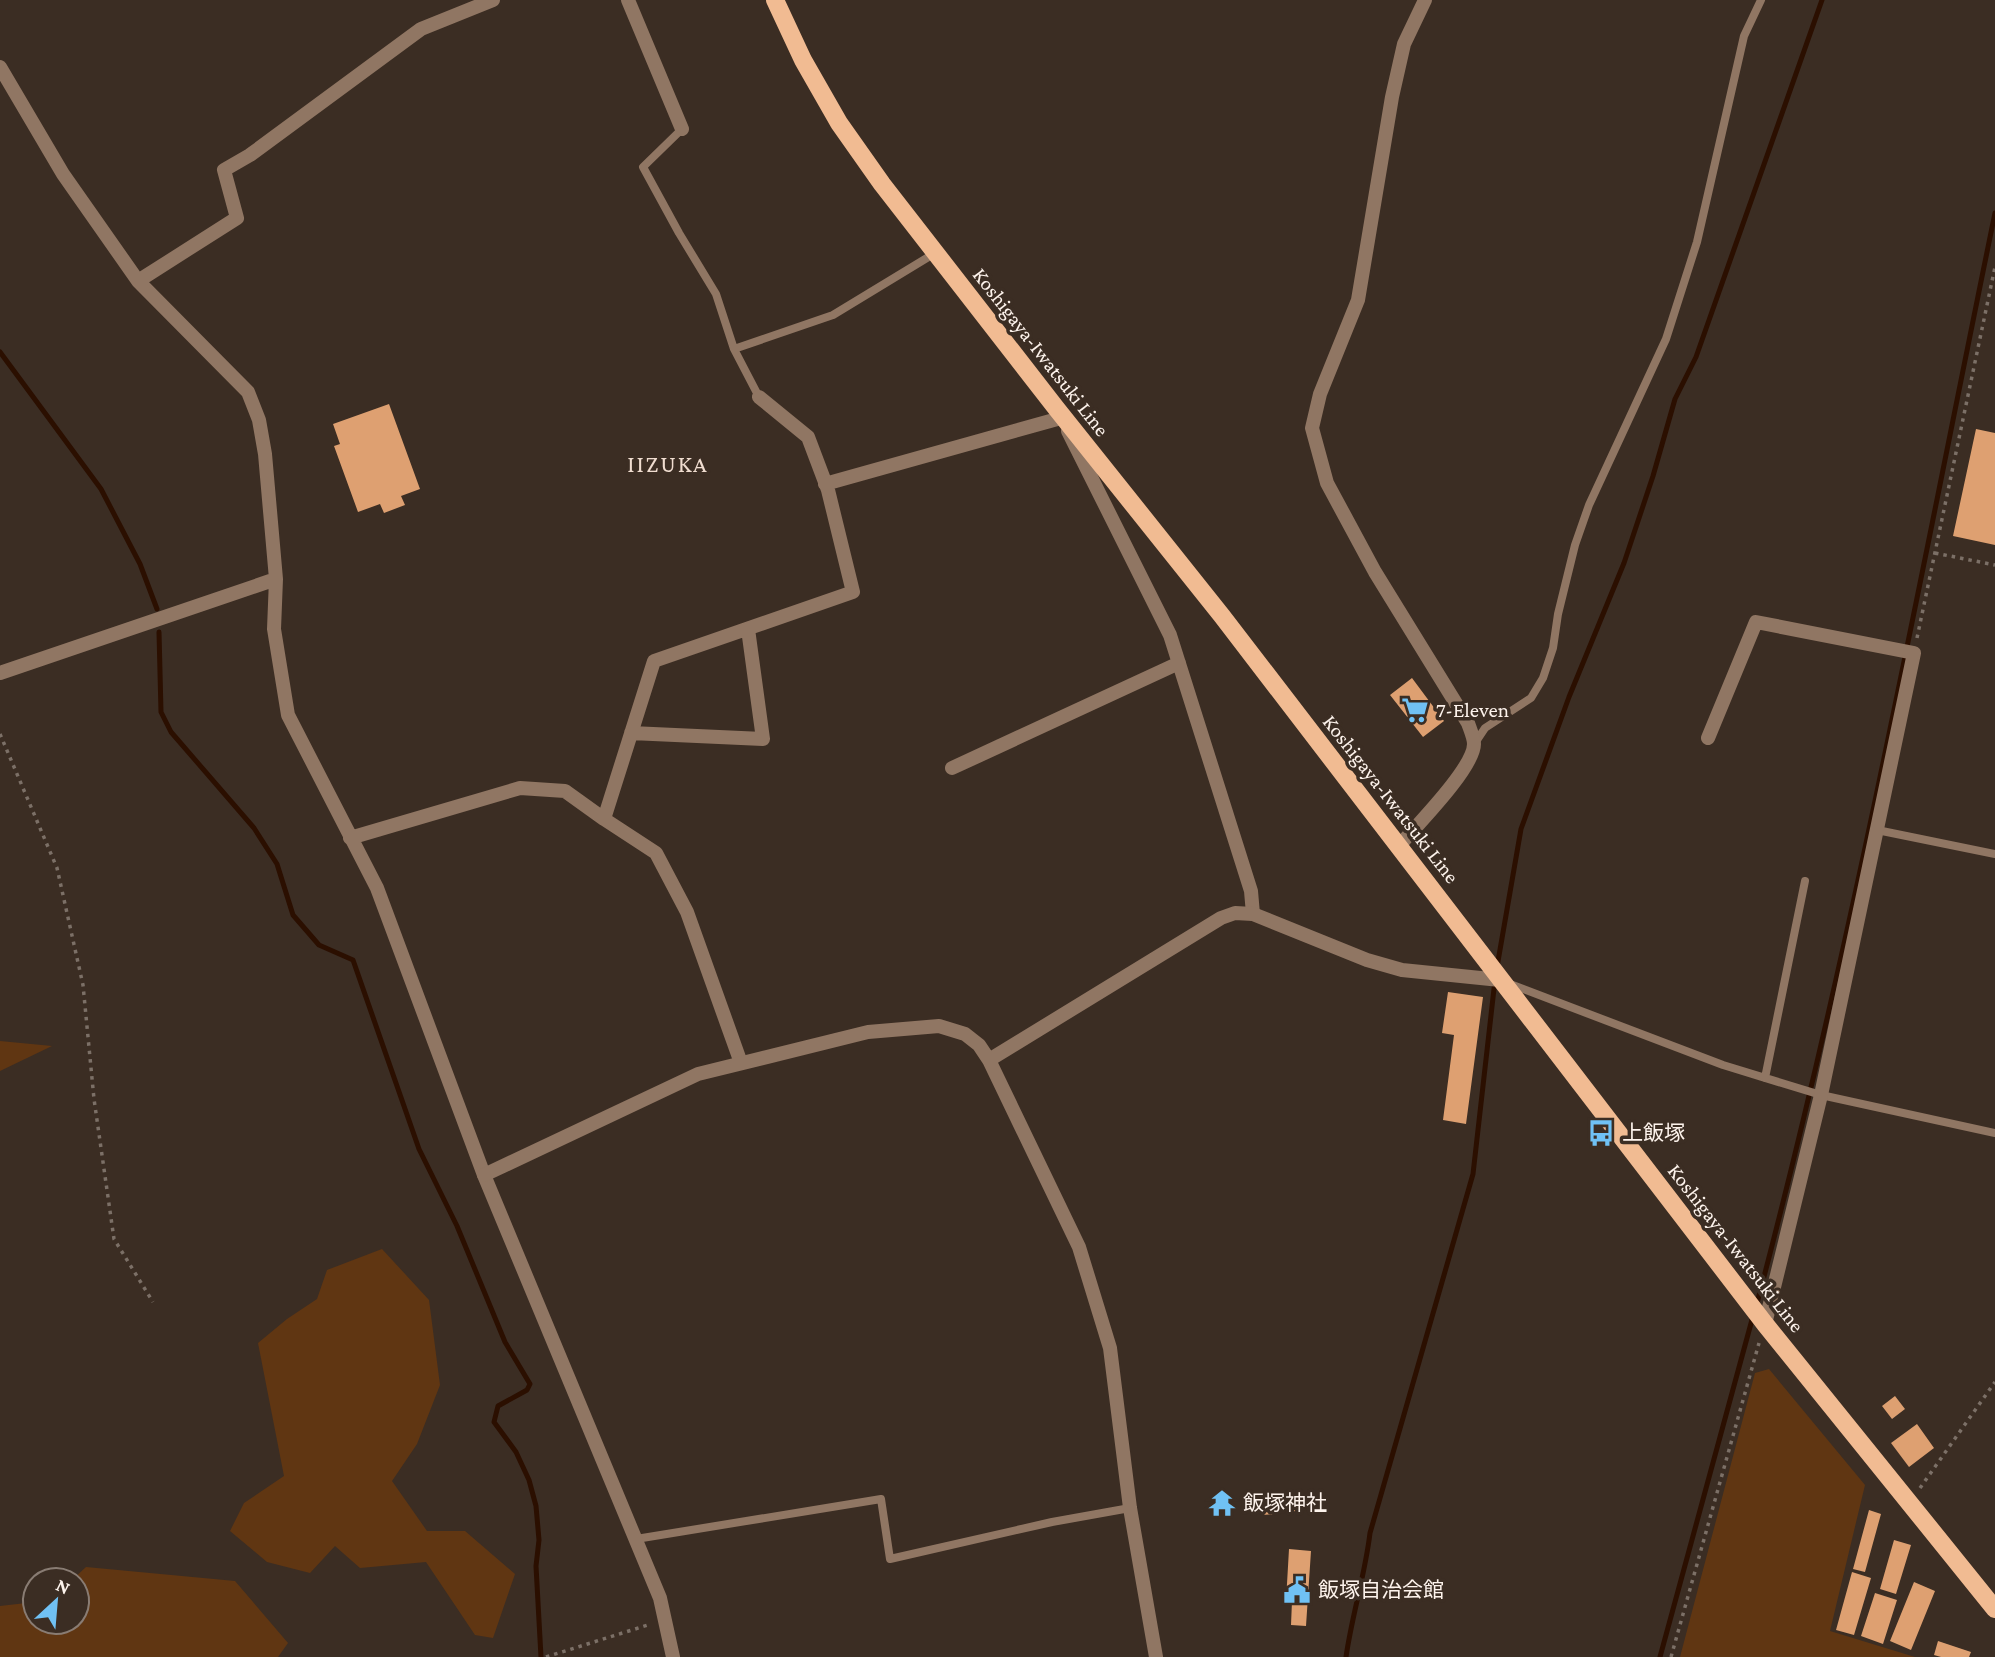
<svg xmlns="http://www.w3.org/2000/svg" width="1995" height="1657" viewBox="0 0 1995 1657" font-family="'Crimson Pro','Noto Sans JP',serif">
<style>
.green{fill:#603612}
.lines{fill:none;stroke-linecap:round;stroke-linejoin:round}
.stream{stroke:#2b0f00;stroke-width:5}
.building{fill:#dea071}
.path{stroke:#7c7067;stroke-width:3.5;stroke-dasharray:3.5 5;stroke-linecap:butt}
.service{stroke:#907663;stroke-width:8}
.minor{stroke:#907663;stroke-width:14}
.tertiary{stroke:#907663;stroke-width:14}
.primary{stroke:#f1bb92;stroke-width:18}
.labels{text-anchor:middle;stroke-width:7;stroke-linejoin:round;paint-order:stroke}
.street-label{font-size:21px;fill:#fdf3ec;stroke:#3b2d23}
.poi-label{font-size:21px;fill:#fdf3ec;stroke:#3b2d23;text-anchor:start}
.quarter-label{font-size:24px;letter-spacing:2px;fill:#f0ddd0;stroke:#3b2d23}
</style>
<rect width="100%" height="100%" fill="#3b2d23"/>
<!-- green -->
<path class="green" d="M0,1041l52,5 -52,25z
M382,1249l47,51 11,85 -23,59 -25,37 35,50h38l50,43 -22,64 -18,-3 -49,-73 -66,6 -25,-22 -25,27 -43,-11 -37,-31 14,-28 40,-27 -26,-133 29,-24 30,-20 10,-29z
M1769,1369l96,116 -35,146 85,26h-235l75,-284z
M86,1567l149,14 53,62 -10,14h-278v-51l35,-4v20h42v-42h-5z"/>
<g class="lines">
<!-- stream -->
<path class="stream" d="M0,352l101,137 39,75 17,45
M159,632l2,80 10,20 83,96 23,36 16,51 26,30 34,15 66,189 38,77 48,116 25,42 -3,6 -29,16 -4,16 22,30 13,28 7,26 3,34 -3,26 5,91
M1497,967l24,-138 48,-132 55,-134 29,-87 22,-77 21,-42 126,-357
M1756,1307c96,-361 164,-729 239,-1094
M1346,1657c6,-42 19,-82 24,-124l103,-359 22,-194
M1660,1657l93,-341"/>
</g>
<!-- building -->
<path class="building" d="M389,404l31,85 -19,7 4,9 -21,8 -4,-9 -22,8 -24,-66 6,-2 -7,-20z
M1976,429l19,4v112l-42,-9z
M1412,678l32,43 -21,16 -33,-42z
M1448,992l35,5 -17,127 -23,-4 11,-85 -12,-2z
M1895,1396l10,13 -13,10 -10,-13z
M1917,1424l17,24 -25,19 -18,-24z
M1275,1494l2,20 -15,1 -2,-20z
M1278,1495h19l1,16 -19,1z
M1869,1510l12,4 -16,58 -12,-3z
M1894,1540l17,5 -15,49 -16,-5z
M1289,1549l22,2 -5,75 -15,-1 1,-24h-6z
M1852,1572l19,6 -17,57 -18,-5z
M1914,1582l21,9 -24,59 -21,-9z
M1875,1593l22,7 -14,44 -22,-8z
M1938,1641l33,11 -2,5h-28l-7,-2z"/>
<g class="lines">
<!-- path -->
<path class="path" d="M1935,553l60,12
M1917,638l78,-371
M0,734l57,134 26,117 11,114 20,140 39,63
M1920,1488l75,-106
M546,1657l105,-33
M1671,1657l88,-314"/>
<!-- service -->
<path class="service" d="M682,129l-39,38 36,66 37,61 18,55 25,48
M734,349l99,-34 102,-62
M1475,743l10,-15 46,-30 12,-20 10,-30 5,-34 17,-69 14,-40 77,-166 31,-97 47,-206 17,-36
M1877,830l118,24
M1510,984l213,81 98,30 174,38
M1765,1078l40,-197
M636,1539l245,-40 9,60 162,-37 78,-14"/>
<!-- minor -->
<path class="minor" d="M628,0l54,129
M0,67l63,107 75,107 110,111 11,28 6,34 11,125 -2,50 14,86 89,173 107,287 176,423 13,59
M138,281l99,-63 -13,-48 26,-15 171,-126 72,-29
M1068,431l102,204 81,256 2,23
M825,484l236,-66
M0,673l276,-94
M631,733l132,6 -15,-110
M1708,738l48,-116 158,31 -93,442 -56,229
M952,768l227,-105
M350,838l170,-50 45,3 39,28
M1399,846c17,-20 75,-78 75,-102 0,-6 -4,-15 -6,-21l-93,-151 -48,-89 -15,-55 8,-34 38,-94 34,-203 12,-53 21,-44
M741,1063l-54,-151 -31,-59 -52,-34 50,-158 199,-69 -25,-102 -20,-53 -49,-40"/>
<!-- tertiary -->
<path class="tertiary" d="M989,1060l232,-142 14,-5 18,1 114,46 35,10 98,10
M484,1175l214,-101 170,-42 71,-6 26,8 14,11 10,15 90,187 31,101 20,160 26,149"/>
<!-- primary -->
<path class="primary" d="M775,0l28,60 36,63 43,61 174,224 166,208 543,708 230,285"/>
</g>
<!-- icons -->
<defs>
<symbol id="supermarket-bare" viewBox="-9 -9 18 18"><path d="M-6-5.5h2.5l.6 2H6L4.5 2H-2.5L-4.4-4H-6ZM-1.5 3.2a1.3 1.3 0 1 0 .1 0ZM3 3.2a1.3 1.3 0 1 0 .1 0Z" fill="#70c1f4" stroke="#3b2d23" stroke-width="2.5" paint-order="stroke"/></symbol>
<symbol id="bus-bare" viewBox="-9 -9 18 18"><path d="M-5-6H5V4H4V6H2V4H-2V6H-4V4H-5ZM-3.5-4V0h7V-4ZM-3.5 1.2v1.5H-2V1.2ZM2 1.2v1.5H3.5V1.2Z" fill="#70c1f4" stroke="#3b2d23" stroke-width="2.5" paint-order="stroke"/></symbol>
<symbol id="temple-bare" viewBox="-9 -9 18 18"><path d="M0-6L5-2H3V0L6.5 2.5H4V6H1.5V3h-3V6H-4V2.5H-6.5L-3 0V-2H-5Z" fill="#70c1f4" stroke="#3b2d23" stroke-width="2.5" paint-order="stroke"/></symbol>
<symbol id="civic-bare" viewBox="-9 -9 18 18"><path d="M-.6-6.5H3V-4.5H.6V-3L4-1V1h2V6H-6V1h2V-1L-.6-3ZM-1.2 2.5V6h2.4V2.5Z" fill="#70c1f4" stroke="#3b2d23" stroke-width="2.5" paint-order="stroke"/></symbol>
</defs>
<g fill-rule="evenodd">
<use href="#supermarket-bare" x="1396" y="691" width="38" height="38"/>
<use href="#bus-bare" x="1582" y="1114" width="38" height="38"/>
<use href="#temple-bare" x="1203" y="1484" width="38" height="38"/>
<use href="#civic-bare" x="1278" y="1571" width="38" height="38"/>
</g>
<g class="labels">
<!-- street labels -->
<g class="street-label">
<text transform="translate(1041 352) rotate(52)" y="7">Koshigaya-Iwatsuki Line</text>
<text transform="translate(1391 799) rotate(52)" y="7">Koshigaya-Iwatsuki Line</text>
<text transform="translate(1736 1248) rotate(52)" y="7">Koshigaya-Iwatsuki Line</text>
</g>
<!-- poi labels -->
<g class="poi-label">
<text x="1436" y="717">7-Eleven</text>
<text x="1622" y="1140">上飯塚</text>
<text x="1243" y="1510">飯塚神社</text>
<text x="1318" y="1597">飯塚自治会館</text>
</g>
<!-- quarter labels -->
<g class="quarter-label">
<text x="668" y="472">IIZUKA</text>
</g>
</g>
<!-- north arrow -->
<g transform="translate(56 1601) rotate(26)"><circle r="33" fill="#3b2d23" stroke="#897c73" stroke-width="2"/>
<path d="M0-5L12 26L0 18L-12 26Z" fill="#70c1f4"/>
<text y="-10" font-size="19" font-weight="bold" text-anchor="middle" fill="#fdf3ec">N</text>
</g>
</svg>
